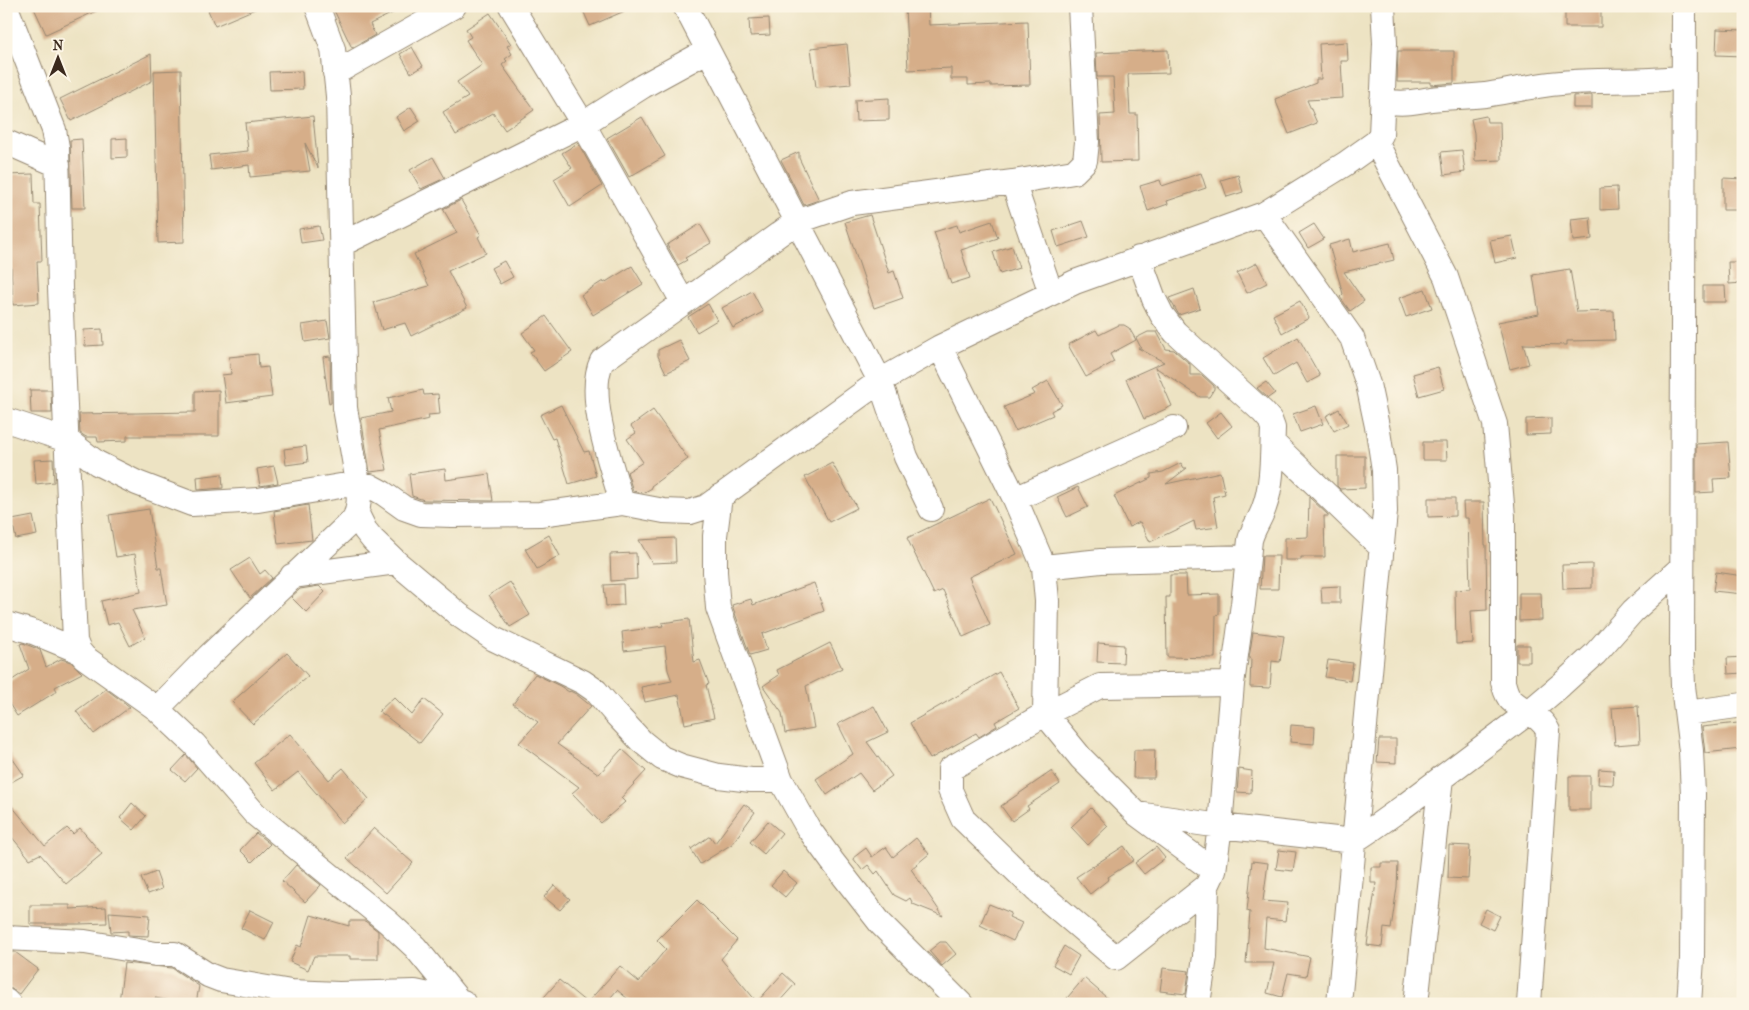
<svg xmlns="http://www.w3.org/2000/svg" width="1749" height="1010" viewBox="0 0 1749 1010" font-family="'IM FELL French Canon',serif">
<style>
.building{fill:#d6ae89}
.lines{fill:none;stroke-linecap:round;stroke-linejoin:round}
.minor-casing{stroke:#948670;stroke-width:26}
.minor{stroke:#fff;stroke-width:24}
</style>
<rect width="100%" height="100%" fill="#fcf5e5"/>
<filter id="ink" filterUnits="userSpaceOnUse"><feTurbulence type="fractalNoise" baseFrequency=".02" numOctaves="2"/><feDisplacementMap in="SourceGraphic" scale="10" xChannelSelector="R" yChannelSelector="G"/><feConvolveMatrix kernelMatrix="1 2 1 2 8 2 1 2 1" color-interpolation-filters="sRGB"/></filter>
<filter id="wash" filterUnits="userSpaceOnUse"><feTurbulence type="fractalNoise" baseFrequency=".0096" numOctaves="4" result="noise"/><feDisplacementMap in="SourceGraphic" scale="20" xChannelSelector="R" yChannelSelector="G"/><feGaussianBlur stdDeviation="1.12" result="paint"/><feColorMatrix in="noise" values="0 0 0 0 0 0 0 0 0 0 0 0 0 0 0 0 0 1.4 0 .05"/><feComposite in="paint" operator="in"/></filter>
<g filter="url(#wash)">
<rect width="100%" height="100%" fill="#ede3c3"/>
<g id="blocks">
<!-- building -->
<path class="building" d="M33,6h74l-61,28z
M217,6h45l-47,20 -7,-16z
M332,6h75l-37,18 5,11 -23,13z
M581,6h55l-46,20z
M928,6l1,19 99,-4 2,64 -39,1v-2l-23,1v-6h-17v-11l-43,2 -3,-63z
M1565,6h36v21h-36z
M490,13l21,31 -4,2 5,8 -7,5 2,2 -5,4 32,45 -29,20 -12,-17 -37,22 -13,-23 25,-15 -11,-15 25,-17 -16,-25 5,-3 -5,-8z
M769,18l1,17 -20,1 -1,-17z
M1717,29l26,1v26l-27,-1z
M1347,42l1,19h-7l2,37 -36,2 10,23 -28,11 -14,-35 41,-16v-4h5l-2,-35z
M847,44l4,40 -35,3 -5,-39z
M412,47l11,19 -12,7 -11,-19z
M1168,50l1,23 -40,1 -1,2 2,38h7l1,47 -37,1 -1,-47 15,-1 -2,-37h-16l-1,-24z
M1398,51h56v32l-23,2v-3h-34z
M151,54l1,27 -81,40 -11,-22z
M181,70l3,172 -26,1 -4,-172z
M302,71l1,18 -33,1 -1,-18z
M1592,95v13h-19v-12z
M889,98v22l-33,1 -1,-21z
M411,107l9,14 -16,10 -8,-14z
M313,116l5,52 -13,-25 5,28 -60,6 -1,-12 -38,5 -2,-15 39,-4 -3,-28z
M1486,116l1,6h13l1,38 -26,1 -1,-28 -3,-14z
M642,117l23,39 -36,21 -22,-39z
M127,138v19l-15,1v-19z
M82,139l3,69h-13l-2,-68z
M578,143l24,43 -32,21 -16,-28 18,-11 -10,-15z
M1462,150l3,22 -21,3 -3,-23z
M799,152v6l20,42 -15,5 -23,-45z
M433,157l12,21 -24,11 -11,-19z
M1201,173l5,15 -39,13 1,3 -20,7 -8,-25 20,-6 2,6z
M33,174l1,30h6l2,57h-5l2,42 -26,2 -2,-39h-5v-91z
M1238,175l5,17 -16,5 -6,-17z
M1723,178l20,1v31h-20z
M1617,187l1,22 -18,1v-22z
M461,200l20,35 -3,2 8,16 -38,18 19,37 -56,28 -6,-13 -23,7 -8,-28 55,-16 -15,-32 43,-21 -14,-24z
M870,215l19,58 5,-2 9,27 -29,10 -29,-86z
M1590,217l2,22 -19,2 -2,-22z
M992,221l6,17 -37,12 9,28 -19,6 -17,-52 23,-7 2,7z
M1083,221l6,16 -31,10 -5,-16z
M700,224l11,19 -26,15 2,2 -9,5 -11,-20z
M1314,224l10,15 -16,9 -9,-15z
M319,226l3,14 -21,3 -2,-14z
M1512,236l5,22 -22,5 -5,-23z
M1350,239l3,13 37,-9 4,17 -50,12 20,29 -14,10 -10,-14 3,-3 -14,-49z
M1012,246l7,22 -19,6 -7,-22z
M504,261l9,16 -13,7 -9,-16z
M1728,262h15v21l-14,1z
M1257,263l10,20 -20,10 -10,-20z
M632,266l11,18 -50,31 -12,-20 22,-14 1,2z
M1570,269l7,43 37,-1 1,29 -48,1v4l-44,-1 6,20 -19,5 -12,-47 41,-8 -6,-39z
M1703,286h22l1,16h-23z
M1194,289l6,19 -21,7 -10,-17z
M1425,289l7,19 -26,9 -7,-19z
M752,291l11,21 -30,16 -11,-20z
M1300,301l9,17 -27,15 -9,-18z
M708,304l9,16 -20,12 -9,-15z
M546,316l26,36 -28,19 -14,-19 4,-2 -12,-17z
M327,321l3,17 -25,4 -3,-17z
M1119,325h5l5,3 7,12 -26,14 4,8 -28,15 -18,-32 28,-15 3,5z
M102,329l1,16 -18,1 -1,-16z
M1148,332h9l9,17 8,1 16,14v11h12l12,11v3l-5,8h-9l-45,-30 17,39 -28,13 -18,-40 38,-17 -26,-14h3l-5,-10z
M1298,337l22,39 -13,7 -11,-20 -22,13 -11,-18z
M679,340l11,21 -24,12 -8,-17v-6z
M258,354l1,14 9,-1 4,30 -46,6 -4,-28 9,-1 -2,-17z
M330,356l1,47 -2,1 -6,-47z
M1438,367l6,22 -25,7 -6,-22z
M1048,381l14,24 -11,6 2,4 -38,16 -11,-24 31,-13 -3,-4z
M1266,382l9,11 -7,5 -11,-10z
M30,390h21l1,23h-21z
M219,390v46h-92v5l-29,1 -1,-5h-11l-6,-4 -1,-19 116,-2v-21z
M423,390l1,5 14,-1 2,20 -12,1 1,4 -50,11 8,40 -17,2 -9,-54 30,-6 -3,-14z
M561,405l23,47 5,-1 7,25 -27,8 -14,-46 -3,1 -12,-24z
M1316,406l7,18 -23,8 -7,-18z
M1339,409l9,15 -14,7 -8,-15z
M653,410l35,49 -37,27 1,2 -9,5 -10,-2 -6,-19 16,-10 -16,-23 9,-6 -5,-7z
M1221,412l11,14 -15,12 -11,-15z
M1551,418v16l-25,1v-16z
M1423,442h23l1,18h-24z
M1728,442l3,36 -18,1 1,13 -18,1v-49z
M306,446l2,16 -22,3 -2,-16z
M1337,456h28v32l-25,1 -3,-3z
M53,459l1,23 -18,2 -2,-24z
M832,463l25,45 -28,14 -24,-45z
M1181,463l3,5h3l-21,16 54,-12 5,22 -12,3 5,30 -22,3 -2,-9 -44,21 -10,-20 -11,5 -15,-31 37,-18v-4l12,-2z
M274,466l4,17 -18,3 -3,-17z
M445,469l1,11 43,-6 4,27 -69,-1 -12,-4 -3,-22z
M222,474l1,14 -25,2 -1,-13z
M1078,487l10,20 -21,10 -10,-20z
M1309,497l20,19h-5l1,41h-24v3h-16v-22l23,-1z
M990,498l27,56 -48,23 21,48 -27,12 -20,-47 -9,4 -27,-56z
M1428,498h27v18l-27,1z
M1463,502h21l1,43h1l1,65 -16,1 2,32 -17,1 -1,-54 15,-1 -2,-71h-4z
M308,505l4,35 -34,4 -4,-33z
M149,509l9,59h3l6,37 -35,5 13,27 -15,9 -12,-24 -11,3 -6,-24 40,-9 -6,-38 -19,3 -7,-42z
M33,516l4,19 -21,4 -4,-19z
M549,535l11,21 -23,13 -12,-20z
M675,538l1,24 -24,1 -13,-23z
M636,553l1,26 -26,2 -1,-27z
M1262,556h17l-1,33h-18z
M250,558l10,16 5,-4 7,8 -22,20 -19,-28z
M1592,564v24l-29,1 -1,-24z
M1716,572l27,4v18l-30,-3z
M1170,575h16l1,20 32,-1v20l-3,1 -1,43 -48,-1 -1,-60h4z
M510,582l20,33 -20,12 -21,-32z
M814,583l10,28 -62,23 5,16 -17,5 -18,-50 19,-6 2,6z
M623,584l1,21 -18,1 -2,-21z
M319,586l6,6 -19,20 -15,-15 9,-8z
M1340,586v17h-18l-1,-16z
M1519,593h22l1,27 -23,1z
M689,619l5,43 6,-2 9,24 -3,1 8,33 -29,6 -6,-29 -34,7 -4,-15 31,-6 -4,-11 -3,-24 -41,5 -2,-19 41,-6 -1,-3z
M1253,632l31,4 -4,26 -8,-1 -2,27 -20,-1 1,-29h-2z
M23,643l17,7 6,17 15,-8 10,3 11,11 -27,14 2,4 -40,25 -11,-17v-15l23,-15 -9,-25z
M830,643l12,25 -36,18 8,42 -29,5 -3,-20 -19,-27 16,-11 -2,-5z
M1098,643l26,2 -1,18 -26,-1z
M1517,645h13v17h-13z
M287,653l21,23 -55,48 -21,-22z
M1743,657v16l-15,1 -1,-16z
M1328,660l25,3 -3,18 -25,-4z
M999,672l20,36 -24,14 2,4 -18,11 -3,-4 -46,26 -20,-36z
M535,674l25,12 9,6 1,-1 6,3 15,12 -34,38 42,30 23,-25 24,22 -25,27 4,4 -24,21 -29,-30 7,-6 -60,-44 19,-21 -25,-18z
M106,689l24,18 -36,27 -18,-23z
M394,697l18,18 12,-16 19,15 -23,29 -41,-32z
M874,706l14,26 -21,10 25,34 -20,14 -13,-17 -32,22 -11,-16 37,-25 -15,-30z
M1638,706l2,37 -25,2 -3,-37z
M1738,723l3,26 -36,4 -3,-26z
M1291,725l24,2 -1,17 -24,-2z
M290,734l39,46 14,-12 26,31 -27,24 -44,-51 -23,18 -21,-27z
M1379,739h17v24l-19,-1z
M6,749l18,26 -18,10z
M1134,750h21l-1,28h-21z
M186,755l11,13 -12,13 -13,-11z
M1239,769l13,2 -1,22 -14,-1z
M1599,769l15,1 -1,15 -15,-1z
M1052,771l8,13 -33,22 2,3 -17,12 -11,-15z
M1569,776h21v34h-21z
M6,799l39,47 22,-18 6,6 7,-6 22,26 -36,30 -26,-30 -10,5 -24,-29z
M132,803l14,13 -12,14 -14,-12z
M744,804l11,8 -23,32 -32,20 -9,-15 19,-13 5,7z
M1091,808l17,18 -20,19 -17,-18z
M768,821l14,12 -18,21 -14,-12z
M374,828l39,35 -27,30 -39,-35z
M256,833l14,11 -18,18 -12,-12z
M916,838l13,16 -18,15 32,47 -30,-12 -3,-6 -4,3 -12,-6 -16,-24 -3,3 -7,-9 -6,5 -9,-12 13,-10 6,9 14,-10 7,10z
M1449,845l21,1 -2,33 -20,-1z
M1124,846l10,14 -26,17 1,2 -19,15 -14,-17z
M1156,847l9,11 -21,16 -9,-11z
M1279,850l17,2 -3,19 -17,-2z
M1252,861l16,2 -5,38 25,2 -3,18 -19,-2 -2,29 46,9 -4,19 -18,-3 -6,24 -15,-4 7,-30h-28l4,-51 -3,-1z
M1381,863h17l-1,24 -6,42 -7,-1 -2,19 -15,-2 9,-62h-5v-16h10z
M296,865l25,20 -16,17 -23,-21z
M783,871l14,12 -12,14 -14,-12z
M156,872l6,17 -14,5 -7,-16z
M554,885l16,14 -10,11 -16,-13z
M697,900l40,40 -16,19 36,43 26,-29 12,11 -18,20h-143l-17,-14 -12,14h-67l21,-24 28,23 33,-37 19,16 27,-33 -9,-9z
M989,904l22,9 -2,4 13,6 -9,18 -33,-16z
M30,905h40v4l36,-2 1,16 -28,1h-49z
M1486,909l14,7 -7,14 -14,-7z
M250,910l24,12 -9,18 -24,-12z
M109,912l41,3 -2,21 -20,-1v-4l-17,1z
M311,915l38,11v-5h16l13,10v28h-28v-3h-36l-6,14 -18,-8 7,-17 4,2z
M940,942h6l10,12 -14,12 -13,-15z
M1064,946l15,10 -10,18 -16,-9z
M12,952h3l23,17 -19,25 -9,-6h-4v-29z
M124,963l48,5 27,18 -3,18h-9l-32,-6v6l-36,-2z
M1163,968l26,3 -3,23 -26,-3z
M1084,978l30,26h-52z"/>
</g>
</g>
<g filter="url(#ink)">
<use href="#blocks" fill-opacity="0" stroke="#948670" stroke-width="1"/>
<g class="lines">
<defs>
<path id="minor" d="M511,6l72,118 100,178
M685,6l195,375 26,76 25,52
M1684,6l-2,651 1,29 8,65 2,43 -1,165 -3,45
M6,7l48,123 3,17 3,141 15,353 4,10 5,6 73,52 37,35 61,70 133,108 27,25 44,54
M335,73l119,-67
M1382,100c17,5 32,2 49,-1 18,-2 36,-2 54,-4 25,-4 50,-10 76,-12 41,-4 82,0 122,-6
M6,142l52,23
M1376,142l70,135 49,147 8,92v166c2,7 3,13 8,18 12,12 30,15 37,31l-19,273
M1013,182l38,111
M1264,214l88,124 16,46 10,47 6,39 1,42 -46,492
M342,244l241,-120 60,-38 64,-35
M1139,258l15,41 8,16 13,17 88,80 7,8 3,8c-1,25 0,56 -9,80 -4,12 -11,20 -14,32l-7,64 -11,80 -12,142 -6,45 -7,15 -2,71 -7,47
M940,347l75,152 29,68 3,34 -2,113 36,44 56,56 77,57
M6,420l61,20 30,23 40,20 55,21 66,-4 100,-17 12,3 13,7 21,15 17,6 31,1 88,-1 82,-11 42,8 26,1 16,-5 174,-126 60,-34 135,-65 189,-68 81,-50 31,-22 5,-7 4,-92 -2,-37
M1273,443l109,105
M720,496l-5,40v36l3,36 63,172 27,48 24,33 49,63 80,80
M1015,499l159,-71
M622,503c-10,-37 -37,-107 -20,-142l194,-139 56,-19 161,-21 61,-10 11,-11 2,-19 -7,-136
M357,514l8,16 8,10 23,22 63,53 35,24 89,43 13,9 16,19 29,31 21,17 19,8 38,10 32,4h30
M1044,567l57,-6 147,-4
M292,576l104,-14
M6,624l27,8 46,19
M157,709l52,-53 145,-137c6,-11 5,-23 4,-36l-13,-75 -7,-312 -5,-47 -16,-43
M1687,713l56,-8
M1137,814l83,12 134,15 21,-14 28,-20 126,-95 32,-27 34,-31 38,-43 49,-44
M1207,886l-91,72 -81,-69 -72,-70 -13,-29v-21l95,-55 55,-28 132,-2
M6,938l79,4 71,12h19l33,21 13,5 70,12 48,2 76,-2 48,10
M6,1001l3,3
M1416,1004l25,-226"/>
</defs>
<!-- minor casing -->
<use href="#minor" class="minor-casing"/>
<!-- minor -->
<use href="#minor" class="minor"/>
</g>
</g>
<!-- margin -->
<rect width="1749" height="1010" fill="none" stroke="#fcf5e5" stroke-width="25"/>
<!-- north arrow -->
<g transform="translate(58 58)" stroke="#fcf5e5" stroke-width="4" paint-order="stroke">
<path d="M0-4L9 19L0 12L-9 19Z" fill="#3b2a1e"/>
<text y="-8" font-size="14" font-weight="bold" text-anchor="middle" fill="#3b2a1e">N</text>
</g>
</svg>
